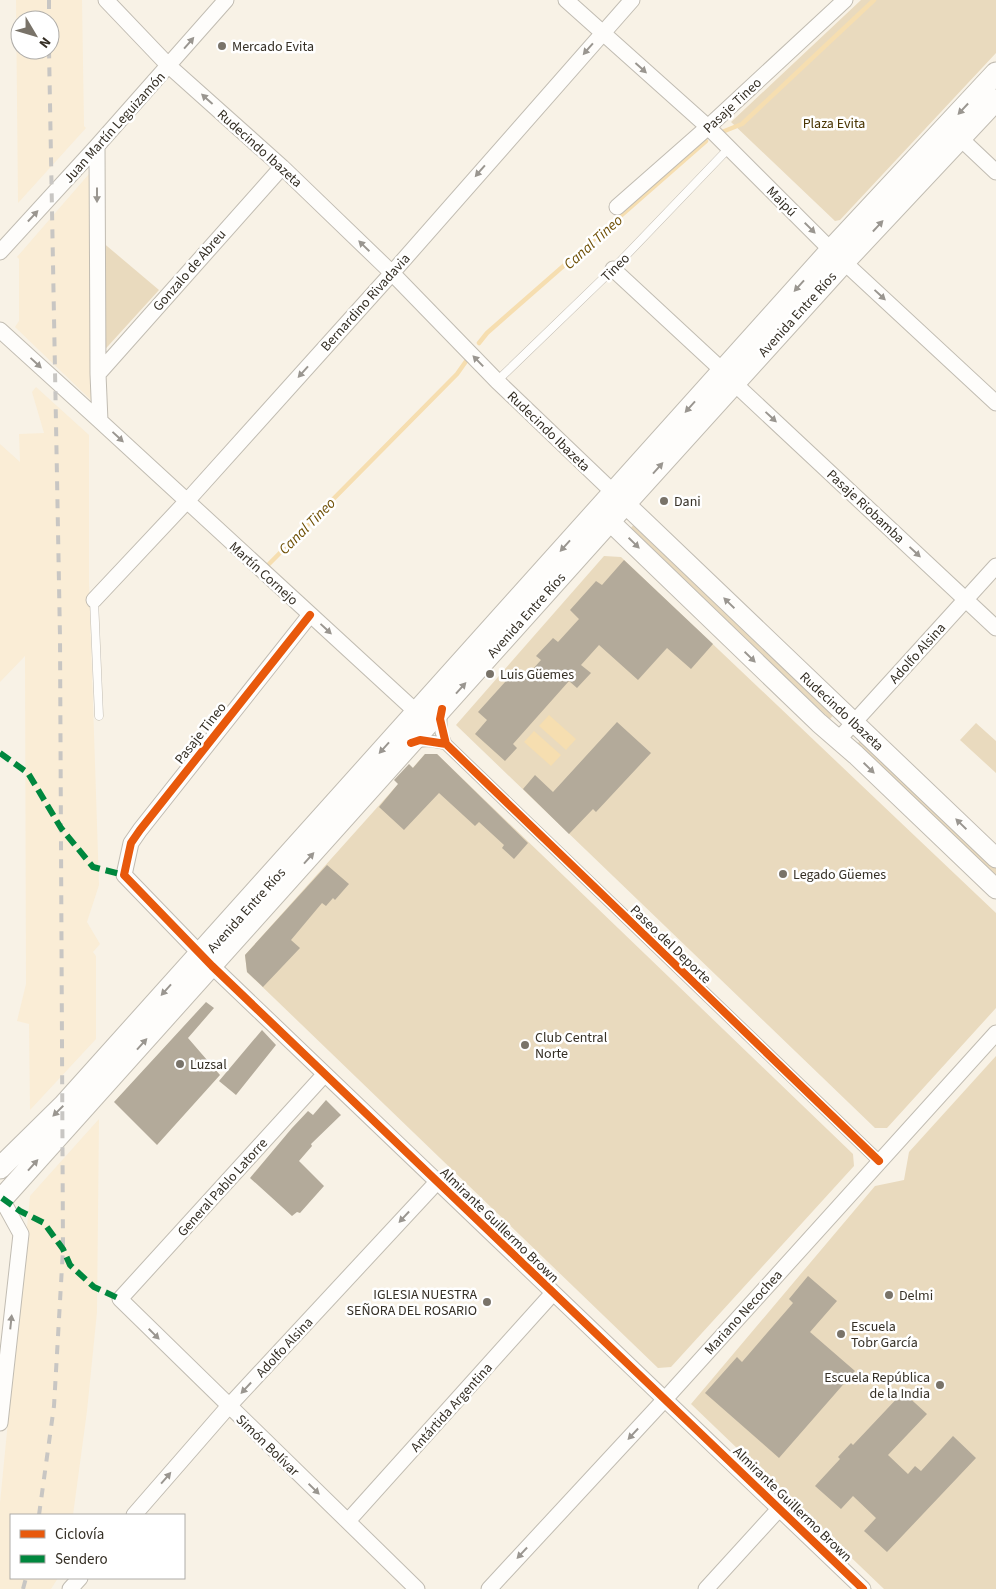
<svg xmlns="http://www.w3.org/2000/svg" width="996" height="1589" viewBox="0 0 996 1589" font-family="'Source Sans 3',sans-serif">
<style>
.built{fill:#faedd6;fill-rule:evenodd}
.green{fill:#e9dabe}
.water{fill:#f6deb0}
.lines{fill:none;stroke-linecap:round;stroke-linejoin:round}
.stream{stroke:#f6deb0;stroke-width:4.5}
.building{fill:#b3aa9a}
.service-casing{stroke:#c1bcb2;stroke-width:9}
.pedestrian-casing{stroke:#c1bcb2;stroke-width:13}
.minor-casing{stroke:#c1bcb2;stroke-width:17}
.tertiary-casing{stroke:#c1bcb2;stroke-width:21}
.secondary-casing{stroke:#c1bcb2;stroke-width:23}
.service{stroke:#fefdfb;stroke-width:8}
.pedestrian{stroke:#fefdfb;stroke-width:11}
.minor{stroke:#fefdfb;stroke-width:15}
.tertiary{stroke:#fefdfb;stroke-width:19}
.secondary{stroke:#fefdfb;stroke-width:21}
.rail{stroke:#c8c6c3;stroke-width:4;stroke-dasharray:9 9;stroke-linecap:butt}
.quiet{stroke:#00873e;stroke-width:6;stroke-dasharray:12 6;stroke-linecap:butt}
.cycleway-casing{stroke:#fff;stroke-width:11}
.cycleway{stroke:#e8590c;stroke-width:8}
.oneway{fill:#9a9690}
.poi-dot{fill:#797369;stroke:#fff;stroke-width:2}
.labels{text-anchor:middle;stroke-width:5;stroke-linejoin:round;paint-order:stroke}
.poi-label{font-size:14px;fill:#352f25;stroke:#fff;text-anchor:start}
.street-label{font-size:14px;fill:#352f25;stroke:#fff}
.park-label{font-size:14px;fill:#493402;stroke:#fff}
.water-label{font-size:15px;font-style:italic;fill:#6f5005;stroke:#fff}
</style>
<rect width="100%" height="100%" fill="#f8f2e6"/>
<!-- built -->
<path class="built" d="M16,0h66l2,126 2,2 -68,75zM20,20h30v30h-30z
M89,174l6,125 -4,101 -76,-73 4,-6v-62l-2,-2z
M36,387l53,48v146l10,304 -12,37 13,22 -7,8 3,4v83l-66,71 -1,-86 -12,-3 9,-37 -1,-328 -25,26v-238l20,18 -1,-28 25,-1 -12,-41z
M99,1119l-2,193 -10,99 -14,104h-62v63h47l-7,11h-51v-86l30,-307z"/>
<!-- green -->
<path class="green" d="M861,0h135v53l-156,167 -5,1 -104,-99z
M101,241l58,49 -60,66z
M635,523l200,190 -5,6 -200,-190z
M604,556l17,1 375,356v95l-109,120h-12l-419,-403z
M976,723l20,18v32l-36,-33z
M861,740l135,128v11l-141,-133z
M425,754h12l416,400 1,12 -183,201 -13,1 -411,-396 -2,-17z
M996,1056v533h-112l-193,-185 184,-218 29,-6 5,-28z"/>
<!-- water -->
<path class="water" d="M549,715l27,24 -10,11 -27,-24z
M534,731l27,24 -10,11 -27,-24z"/>
<g class="lines">
<!-- stream -->
<path class="stream" d="M722,132l20,-8 132,-124
M479,343l8,-10 219,-192
M269,564l188,-190 12,-17"/>
</g>
<!-- building -->
<path class="building" d="M624,560l89,84 -22,25 -24,-21 -29,32 -39,-35 -18,20 10,8 -14,15 -8,-7 -56,63 4,4 -12,13 -30,-27 12,-14 -9,-8 36,-40 9,8 18,-20 -5,-4 17,-18 5,4 21,-23 -9,-9 26,-29 6,4z
M617,722l34,31 -55,59 -3,-3 -24,25 -46,-45 12,-14 18,17z
M425,754h12l91,89 -14,16 -12,-11 2,-3 -25,-23 -4,4 -36,-33 -35,37 -25,-23 19,-23 -4,-4 15,-16 4,4z
M327,865l22,19 -14,16 -2,-2 -7,8 -4,-3 -31,37 9,8 -37,39 -16,-15 -2,-17z
M206,1002l8,6 -26,30 32,37 -63,70 -43,-43z
M262,1030l14,15 -40,50 -17,-14z
M326,1100l15,15 -30,29 1,2 -13,15 25,25 -24,27 -3,-1 -5,4 -42,-38 42,-50 16,-17 5,4z
M808,1276l29,25 -27,31 45,39 -76,87 -74,-65 32,-36 5,5 51,-59 -4,-4z
M903,1392l24,22 -39,41 20,19 7,-8 6,5 32,-35 23,22 -89,94 -23,-21 12,-13 -23,-22 -12,13 -26,-23 25,-27 -2,-2 13,-14 2,2z"/>
<g class="lines">
<defs>
<path id="service" d="M497,381l116,-112 116,-121
M94,600l5,116"/>
<path id="pedestrian" d="M413,743c11,-4 21,-2 33,1l-5,-12v-20
M446,744l433,417"/>
<path id="minor" d="M106,0l63,66 113,101 110,106 105,108 117,112
M566,0l142,127 123,123 165,153
M961,139l35,33
M97,146l1,228 2,47 323,297
M617,207l91,-80 137,-127
M0,252l97,-106 129,-146
M613,269l110,102
M0,330l100,91
M98,374l184,-207
M735,384l261,244
M94,600l93,-99 205,-228 240,-273
M310,615l-170,215 -9,13 -7,32 88,91 651,623
M838,740l158,-174
M324,1075l-204,224 297,290
M0,1196l21,38 -21,189
M134,1515l94,-108 209,-225
M348,1521l205,-228
M70,1589l10,-11
M489,1589l177,-191 330,-365
M706,1589l73,-80"/>
<path id="tertiary" d="M615,494l381,364
M599,511l220,212 37,32 140,134"/>
<path id="secondary" d="M0,1168l64,-63 767,-855 165,-177
M0,1201l625,-697 219,-242 152,-162"/>
</defs>
<!-- service casing -->
<use href="#service" class="service-casing"/>
<!-- pedestrian casing -->
<use href="#pedestrian" class="pedestrian-casing"/>
<!-- minor casing -->
<use href="#minor" class="minor-casing"/>
<!-- tertiary casing -->
<use href="#tertiary" class="tertiary-casing"/>
<!-- secondary casing -->
<use href="#secondary" class="secondary-casing"/>
<!-- service -->
<use href="#service" class="service"/>
<!-- pedestrian -->
<use href="#pedestrian" class="pedestrian"/>
<!-- minor -->
<use href="#minor" class="minor"/>
<!-- tertiary -->
<use href="#tertiary" class="tertiary"/>
<!-- secondary -->
<use href="#secondary" class="secondary"/>
<!-- rail -->
<path class="rail" d="M49,0v20
M39,1515l15,-109 9,-157 -3,-612 -11,-587
M23,1589l3,-11"/>
<!-- quiet -->
<path class="quiet" d="M0,753l28,20 33,55 32,39 31,8
M2,1198l18,13 24,12 19,26 7,16 24,22 26,12"/>
<defs>
<path id="cycleway" d="M310,615l-170,215 -9,13 -7,32 88,91 651,623
M411,743l9,-3 26,4 -6,-25 2,-10
M446,744l433,417"/>
</defs>
<!-- cycleway casing -->
<use href="#cycleway" class="cycleway-casing"/>
<!-- cycleway -->
<use href="#cycleway" class="cycleway"/>
</g>
<!-- one-way arrows -->
<defs><path id="oneway-solid" d="M-6-.8H1V-3.2L6.5 0L1 3.2V.8H-6Z" transform="scale(1.25)"/></defs>
<g class="oneway">
<use href="#oneway-solid" transform="translate(189 43) rotate(-49)"/>
<use href="#oneway-solid" transform="translate(588 49) rotate(131)"/>
<use href="#oneway-solid" transform="translate(641 68) rotate(42)"/>
<use href="#oneway-solid" transform="translate(207 99) rotate(-138)"/>
<use href="#oneway-solid" transform="translate(963 109) rotate(133)"/>
<use href="#oneway-solid" transform="translate(480 171) rotate(131)"/>
<use href="#oneway-solid" transform="translate(97 195) rotate(90)"/>
<use href="#oneway-solid" transform="translate(33 216) rotate(-47)"/>
<use href="#oneway-solid" transform="translate(878 226) rotate(-47)"/>
<use href="#oneway-solid" transform="translate(810 228) rotate(45)"/>
<use href="#oneway-solid" transform="translate(364 246) rotate(-136)"/>
<use href="#oneway-solid" transform="translate(799 286) rotate(132)"/>
<use href="#oneway-solid" transform="translate(880 295) rotate(43)"/>
<use href="#oneway-solid" transform="translate(478 361) rotate(-134)"/>
<use href="#oneway-solid" transform="translate(36 363) rotate(43)"/>
<use href="#oneway-solid" transform="translate(303 372) rotate(132)"/>
<use href="#oneway-solid" transform="translate(690 407) rotate(132)"/>
<use href="#oneway-solid" transform="translate(771 417) rotate(43)"/>
<use href="#oneway-solid" transform="translate(118 437) rotate(43)"/>
<use href="#oneway-solid" transform="translate(658 468) rotate(-48)"/>
<use href="#oneway-solid" transform="translate(634 543) rotate(44)"/>
<use href="#oneway-solid" transform="translate(565 546) rotate(132)"/>
<use href="#oneway-solid" transform="translate(915 552) rotate(43)"/>
<use href="#oneway-solid" transform="translate(729 603) rotate(-136)"/>
<use href="#oneway-solid" transform="translate(326 629) rotate(43)"/>
<use href="#oneway-solid" transform="translate(750 657) rotate(44)"/>
<use href="#oneway-solid" transform="translate(461 688) rotate(-48)"/>
<use href="#oneway-solid" transform="translate(384 748) rotate(132)"/>
<use href="#oneway-solid" transform="translate(869 768) rotate(44)"/>
<use href="#oneway-solid" transform="translate(961 824) rotate(-136)"/>
<use href="#oneway-solid" transform="translate(309 858) rotate(-48)"/>
<use href="#oneway-solid" transform="translate(166 990) rotate(132)"/>
<use href="#oneway-solid" transform="translate(142 1044) rotate(-48)"/>
<use href="#oneway-solid" transform="translate(58 1111) rotate(135)"/>
<use href="#oneway-solid" transform="translate(33 1165) rotate(-48)"/>
<use href="#oneway-solid" transform="translate(404 1217) rotate(133)"/>
<use href="#oneway-solid" transform="translate(11 1322) rotate(-84)"/>
<use href="#oneway-solid" transform="translate(154 1334) rotate(45)"/>
<use href="#oneway-solid" transform="translate(246 1388) rotate(133)"/>
<use href="#oneway-solid" transform="translate(633 1434) rotate(133)"/>
<use href="#oneway-solid" transform="translate(166 1478) rotate(-49)"/>
<use href="#oneway-solid" transform="translate(314 1489) rotate(44)"/>
<use href="#oneway-solid" transform="translate(522 1553) rotate(133)"/>
</g>
<!-- markers -->
<g class="poi-dot">
<circle cx="222" cy="46" r="5"/>
<circle cx="664" cy="501" r="5"/>
<circle cx="490" cy="674" r="5"/>
<circle cx="783" cy="874" r="5"/>
<circle cx="525" cy="1045" r="5"/>
<circle cx="180" cy="1064" r="5"/>
<circle cx="889" cy="1295" r="5"/>
<circle cx="487" cy="1302" r="5"/>
<circle cx="841" cy="1334" r="5"/>
<circle cx="940" cy="1385" r="5"/>
</g>
<g class="labels">
<!-- poi labels -->
<g class="poi-label">
<text x="232" y="51">Mercado Evita</text>
<text x="674" y="506">Dani</text>
<text x="500" y="679">Luis Güemes</text>
<text x="793" y="879">Legado Güemes</text>
<text x="535" y="1042">Club Central<tspan x="535" dy="16">Norte</tspan></text>
<text x="190" y="1069">Luzsal</text>
<text x="477" y="1299" text-anchor="end">IGLESIA NUESTRA<tspan x="477" dy="16">SEÑORA DEL ROSARIO</tspan></text>
<text x="899" y="1300">Delmi</text>
<text x="851" y="1331">Escuela<tspan x="851" dy="16">Tobr García</tspan></text>
<text x="930" y="1382" text-anchor="end">Escuela República<tspan x="930" dy="16">de la India</tspan></text>
</g>
<!-- street labels -->
<g class="street-label">
<text transform="translate(732 105) rotate(-43)" y="5">Pasaje Tineo</text>
<text transform="translate(114 127) rotate(-48)" y="5">Juan Martín Leguizamón</text>
<text transform="translate(260 148) rotate(42)" y="5">Rudecindo Ibazeta</text>
<text transform="translate(782 201) rotate(45)" y="5">Maipú</text>
<text transform="translate(615 267) rotate(-45)" y="5">Tineo</text>
<text transform="translate(189 270) rotate(-49)" y="5">Gonzalo de Abreu</text>
<text transform="translate(365 302) rotate(-48)" y="5">Bernardino Rivadavia</text>
<text transform="translate(797 314) rotate(-48)" y="5">Avenida Entre Ríos</text>
<text transform="translate(549 431) rotate(44)" y="5">Rudecindo Ibazeta</text>
<text transform="translate(866 506) rotate(43)" y="5">Pasaje Riobamba</text>
<text transform="translate(264 573) rotate(42)" y="5">Martín Cornejo</text>
<text transform="translate(526 615) rotate(-48)" y="5">Avenida Entre Ríos</text>
<text transform="translate(917 653) rotate(-48)" y="5">Adolfo Alsina</text>
<text transform="translate(842 711) rotate(43)" y="5">Rudecindo Ibazeta</text>
<text transform="translate(200 733) rotate(-52)" y="5">Pasaje Tineo</text>
<text transform="translate(246 910) rotate(-48)" y="5">Avenida Entre Ríos</text>
<text transform="translate(671 944) rotate(44)" y="5">Paseo del Deporte</text>
<text transform="translate(222 1187) rotate(-48)" y="5">General Pablo Latorre</text>
<text transform="translate(500 1225) rotate(44)" y="5">Almirante Guillermo Brown</text>
<text transform="translate(743 1312) rotate(-48)" y="5">Mariano Necochea</text>
<text transform="translate(284 1347) rotate(-47)" y="5">Adolfo Alsina</text>
<text transform="translate(451 1407) rotate(-48)" y="5">Antártida Argentina</text>
<text transform="translate(268 1445) rotate(44)" y="5">Simón Bolívar</text>
<text transform="translate(793 1504) rotate(44)" y="5">Almirante Guillermo Brown</text>
</g>
<!-- park labels -->
<g class="park-label">
<text x="834" y="128">Plaza Evita</text>
</g>
<!-- water labels -->
<g class="water-label">
<text transform="translate(593 242) rotate(-42)" y="5">Canal Tineo</text>
<text transform="translate(307 526) rotate(-45)" y="5">Canal Tineo</text>
</g>
</g>
<!-- legend -->
<rect x="10" y="1514" width="175" height="65" fill="#ffffff" stroke="#aeaca8"/>
<rect x="20" y="1530" width="25" height="8" fill="#e8590c" stroke="#aeaca8"/>
<text x="55" y="1539" font-size="15" fill="#352f25">Ciclovía</text>
<rect x="20" y="1555" width="25" height="8" fill="#00873e" stroke="#aeaca8"/>
<text x="55" y="1564" font-size="15" fill="#352f25">Sendero</text>
<!-- north arrow -->
<g transform="translate(35 35) rotate(128)"><circle r="24" fill="#ffffff" stroke="#aeaca8"/>
<path d="M0-4L9 19L0 12L-9 19Z" fill="#797369"/>
<text y="-8" font-size="14" font-weight="bold" text-anchor="middle" fill="#352f25">N</text>
</g>
</svg>
